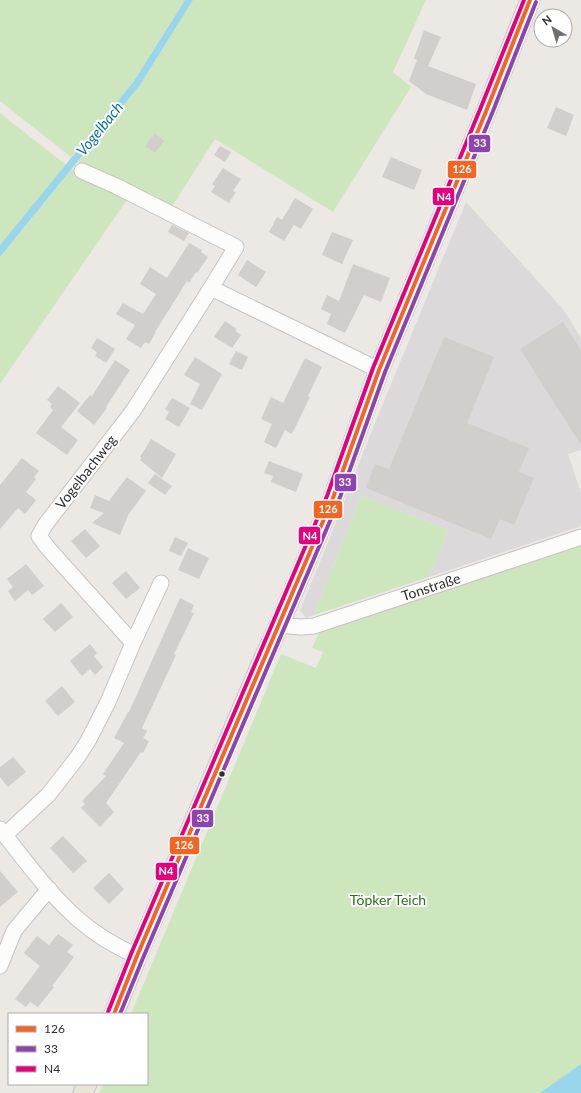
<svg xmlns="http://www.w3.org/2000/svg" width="581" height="1093" viewBox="0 0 581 1093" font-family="Lato,sans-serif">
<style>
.industrial{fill:#dcd9db}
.green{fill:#cee6be}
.water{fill:#99d6ec}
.building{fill:#d1cecb}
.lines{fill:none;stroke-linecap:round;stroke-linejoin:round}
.minor-casing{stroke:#c5c4c5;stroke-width:17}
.major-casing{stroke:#c6c5c4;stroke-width:21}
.minor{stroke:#fcfcfb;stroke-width:15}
.major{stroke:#e8e4d6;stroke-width:19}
.bus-1-casing{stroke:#fff;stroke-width:7}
.bus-2-casing{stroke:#fff;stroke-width:7}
.bus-3-casing{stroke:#fff;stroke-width:7}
.bus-1{stroke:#f26522;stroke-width:4}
.bus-2{stroke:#8e44ad;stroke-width:4}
.bus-3{stroke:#e5007d;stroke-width:4}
.bus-dot{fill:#2e2e2e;stroke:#fff;stroke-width:1.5}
.labels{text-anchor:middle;stroke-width:4;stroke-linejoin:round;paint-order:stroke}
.street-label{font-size:14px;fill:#2e2e2e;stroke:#fff}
.park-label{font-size:14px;fill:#2c6e1b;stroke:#fff}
.water-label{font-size:15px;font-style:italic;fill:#0d6fa3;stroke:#fff}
.line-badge{stroke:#fff;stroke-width:1.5}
.badge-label{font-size:11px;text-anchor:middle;font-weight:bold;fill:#fff}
</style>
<rect width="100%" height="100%" fill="#ece8e4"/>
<!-- industrial -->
<path class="industrial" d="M466,202l97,107 18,29v112l-13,4 13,39v33l-152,51 19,-47 -87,-34 -47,119 -8,3 -6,-8 19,-45 54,-137z"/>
<!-- green -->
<path class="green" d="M0,0h185l-51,81 -63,76 -71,-56z
M193,0h233l-33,72 18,15 -78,125 -118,-73 -44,69 -87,-42 -6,-4 62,-77z
M0,113l66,52 -66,80z
M72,169l8,5 49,23 -129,187v-127z
M361,496l87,34 -19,47 -115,38z
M581,545v548h-482l4,-9h44v-70h-16l150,-360 35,14 7,-16 -11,-4 7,-15z"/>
<!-- water -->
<path class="water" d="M185,0h8l-53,85 -140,172v-12l134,-164z
M581,1064v29h-41z"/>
<!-- building -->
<path class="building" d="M424,30l17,7 -13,29 48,18 -9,26 -41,-16 -17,-13 8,-21 -3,-1z
M556,107l18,8 -8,21 -19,-8z
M155,133l9,8 -9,12 -10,-7z
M220,146l11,6 -6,10 -11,-7z
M391,157l31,13 -8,20 -32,-13z
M223,168l18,11 -8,12 3,1 -7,11 -18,-11 4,-6 -3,-2z
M295,198l18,11 -12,20 -7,-4 -10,16 -15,-9 8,-15 5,3z
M172,225l17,8 -5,8 -16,-9z
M332,232l21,8 -11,24 -20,-9z
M189,243l13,7 -1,2 7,5 -11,16 -1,-1 -7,11 -2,-2 -32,51h1l-7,12 -4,-2 -4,6 -15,-9 9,-14 -19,-11 7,-11 20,11 13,-20 -16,-10 10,-17 17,11z
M247,260l19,12 -10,15 -18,-12z
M353,264l37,14 -9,24 -17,-7 -19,38 -18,-9 4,-10 -10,-5 6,-14 12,6z
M225,321l12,8 -2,2 6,4 -9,13 -18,-11z
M563,322l18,28v95l-61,-96z
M444,337l50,20 -27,66 62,25 -10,24 15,6 -20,47 -14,-6 -9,20 -125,-51 9,-24 14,5z
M97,338l18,11 -9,14 -11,-7 2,-4 -6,-4z
M236,351l12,6 -6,13 -13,-6z
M195,357l27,17 -20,36 -12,-6 10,-20 -16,-9z
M305,358l17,9 -14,29 2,1 -18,37 -7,-4 -9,18 -12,-6 8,-18 -11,-5 10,-22 12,6z
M115,360l15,10 -24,37 1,1 -13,17 -17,-14 13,-16 2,1z
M58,386l22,17 -19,24 17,13 -11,15 -31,-22 17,-23 -3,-3 2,-3 -5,-4z
M172,398l18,10 -11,19 -14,-8 4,-7 -4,-3z
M151,439l25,15 -14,24 -22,-18 2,-2 -2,-1z
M22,458l17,13 -5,6 2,2 -10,13 10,8 -11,14 -7,-6 -18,21v-44z
M269,461l34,13 -7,18 -25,-10 2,-6 -9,-3z
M155,474l17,12 -7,9 -17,-12z
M127,477l19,14 -18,24 -8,20 -28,-12 12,-10 -14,-5 5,-13 14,6z
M85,529l15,17 -14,12 -15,-17z
M175,537l13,6 -7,13 -12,-5z
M188,548l21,10 -10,21 -21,-9z
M26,564l18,22 -12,9 -4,-5 -13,11 -7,-10 5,-4 -6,-8z
M126,571l14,17 -14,11 -14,-16z
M180,598l14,7 -3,7 3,1 -20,41 2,1 -34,73 5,3 -4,7 6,3 -6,12 -2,-1 -35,51 8,9 -14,15 -19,-19 4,-4 -3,-3 24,-25 -3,-2 21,-31 -10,-5 14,-26h1z
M61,603l12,14 -18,15 -12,-13z
M90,644l7,9 -3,3 9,11 -8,8 -5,-6 -8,7 -12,-15z
M62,686l13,16 -17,14 -13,-15z
M13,757l13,15 -18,15 -8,-10v-10z
M63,836l24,25 -14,12 -23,-25z
M0,871l18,21 -18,15z
M109,873l15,16 -15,15 -16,-16z
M58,934l15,11 -6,7 7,5 -22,29 2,1 -16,20 -8,-5 -4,5 -11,-8 25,-33 -16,-13 13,-17 12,9z"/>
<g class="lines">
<defs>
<path id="minor" d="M82,171l34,15 120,61 -25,41 -78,123 -88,114 -6,11 8,11 86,96
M211,288l168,82
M279,625l22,2 13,-1 267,-89
M0,829c25,31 49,65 79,91 17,15 38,27 58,36
M5,835l43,-40 29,-37 11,-17 20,-39 25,-59 28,-60
M0,966l14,-35 35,-42"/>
<path id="major" d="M114,1014l23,-58 122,-287 20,-44 54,-127 46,-128 108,-261 43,-109
M83,1093l4,-9"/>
</defs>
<!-- minor casing -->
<use href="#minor" class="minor-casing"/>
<!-- major casing -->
<use href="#major" class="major-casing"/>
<!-- minor -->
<use href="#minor" class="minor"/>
<!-- major -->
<use href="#major" class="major"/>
<defs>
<path id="bus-1" d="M114,1014l23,-58 196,-458 46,-128 108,-261 43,-109"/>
<path id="bus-2" d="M120,1014l23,-56 196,-458 46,-128 108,-261 43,-109"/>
<path id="bus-3" d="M108,1012l23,-58 196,-458 46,-128 108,-261 43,-107"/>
</defs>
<!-- bus-1 casing -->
<use href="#bus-1" class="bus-1-casing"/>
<!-- bus-2 casing -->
<use href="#bus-2" class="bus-2-casing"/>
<!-- bus-3 casing -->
<use href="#bus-3" class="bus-3-casing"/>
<!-- bus-1 -->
<use href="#bus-1" class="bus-1"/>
<!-- bus-2 -->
<use href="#bus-2" class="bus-2"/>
<!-- bus-3 -->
<use href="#bus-3" class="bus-3"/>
</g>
<!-- markers -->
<circle class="bus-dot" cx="222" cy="774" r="3.5"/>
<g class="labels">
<!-- street labels -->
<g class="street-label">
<text transform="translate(86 472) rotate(-52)" y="5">Vogelbachweg</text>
<text transform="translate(431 587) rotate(-18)" y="5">Tonstraße</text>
</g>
<!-- park labels -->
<g class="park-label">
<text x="388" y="905">Töpker Teich</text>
</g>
<!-- water labels -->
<g class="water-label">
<text transform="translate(100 129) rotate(-51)" y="5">Vogelbach</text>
</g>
</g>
<g class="line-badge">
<rect x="468" y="134" width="23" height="19" rx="4" fill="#8e44ad"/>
<rect x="447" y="160" width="30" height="19" rx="4" fill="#f26522"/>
<rect x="432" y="187" width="23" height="19" rx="4" fill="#e5007d"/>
<rect x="334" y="473" width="23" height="19" rx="4" fill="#8e44ad"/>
<rect x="313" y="500" width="30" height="19" rx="4" fill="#f26522"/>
<rect x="298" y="526" width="23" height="19" rx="4" fill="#e5007d"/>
<rect x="191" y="809" width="23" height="19" rx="4" fill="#8e44ad"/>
<rect x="169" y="836" width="31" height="19" rx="4" fill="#f26522"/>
<rect x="155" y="862" width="23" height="19" rx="4" fill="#e5007d"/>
</g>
<g class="badge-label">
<text x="480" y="147">33</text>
<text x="462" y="173">126</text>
<text x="444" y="201">N4</text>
<text x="345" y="486">33</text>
<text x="328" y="513">126</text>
<text x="310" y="540">N4</text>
<text x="203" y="822">33</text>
<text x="184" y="849">126</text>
<text x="166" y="875">N4</text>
</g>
<!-- legend -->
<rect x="8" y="1013" width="140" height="72" fill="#ffffff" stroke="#ababab"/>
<rect x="16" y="1026" width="20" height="6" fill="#f26522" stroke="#ababab"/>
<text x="44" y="1033" font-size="12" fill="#2e2e2e">126</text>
<rect x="16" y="1046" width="20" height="6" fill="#8e44ad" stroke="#ababab"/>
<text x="44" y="1053" font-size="12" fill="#2e2e2e">33</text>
<rect x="16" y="1066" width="20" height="6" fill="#e5007d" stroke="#ababab"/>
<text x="44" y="1073" font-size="12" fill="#2e2e2e">N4</text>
<!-- north arrow -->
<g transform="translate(553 28) rotate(322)"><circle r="19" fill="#ffffff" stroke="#ababab"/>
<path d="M0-3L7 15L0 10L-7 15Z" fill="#706f6e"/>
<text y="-6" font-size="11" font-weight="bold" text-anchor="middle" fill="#2e2e2e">N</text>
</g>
</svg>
